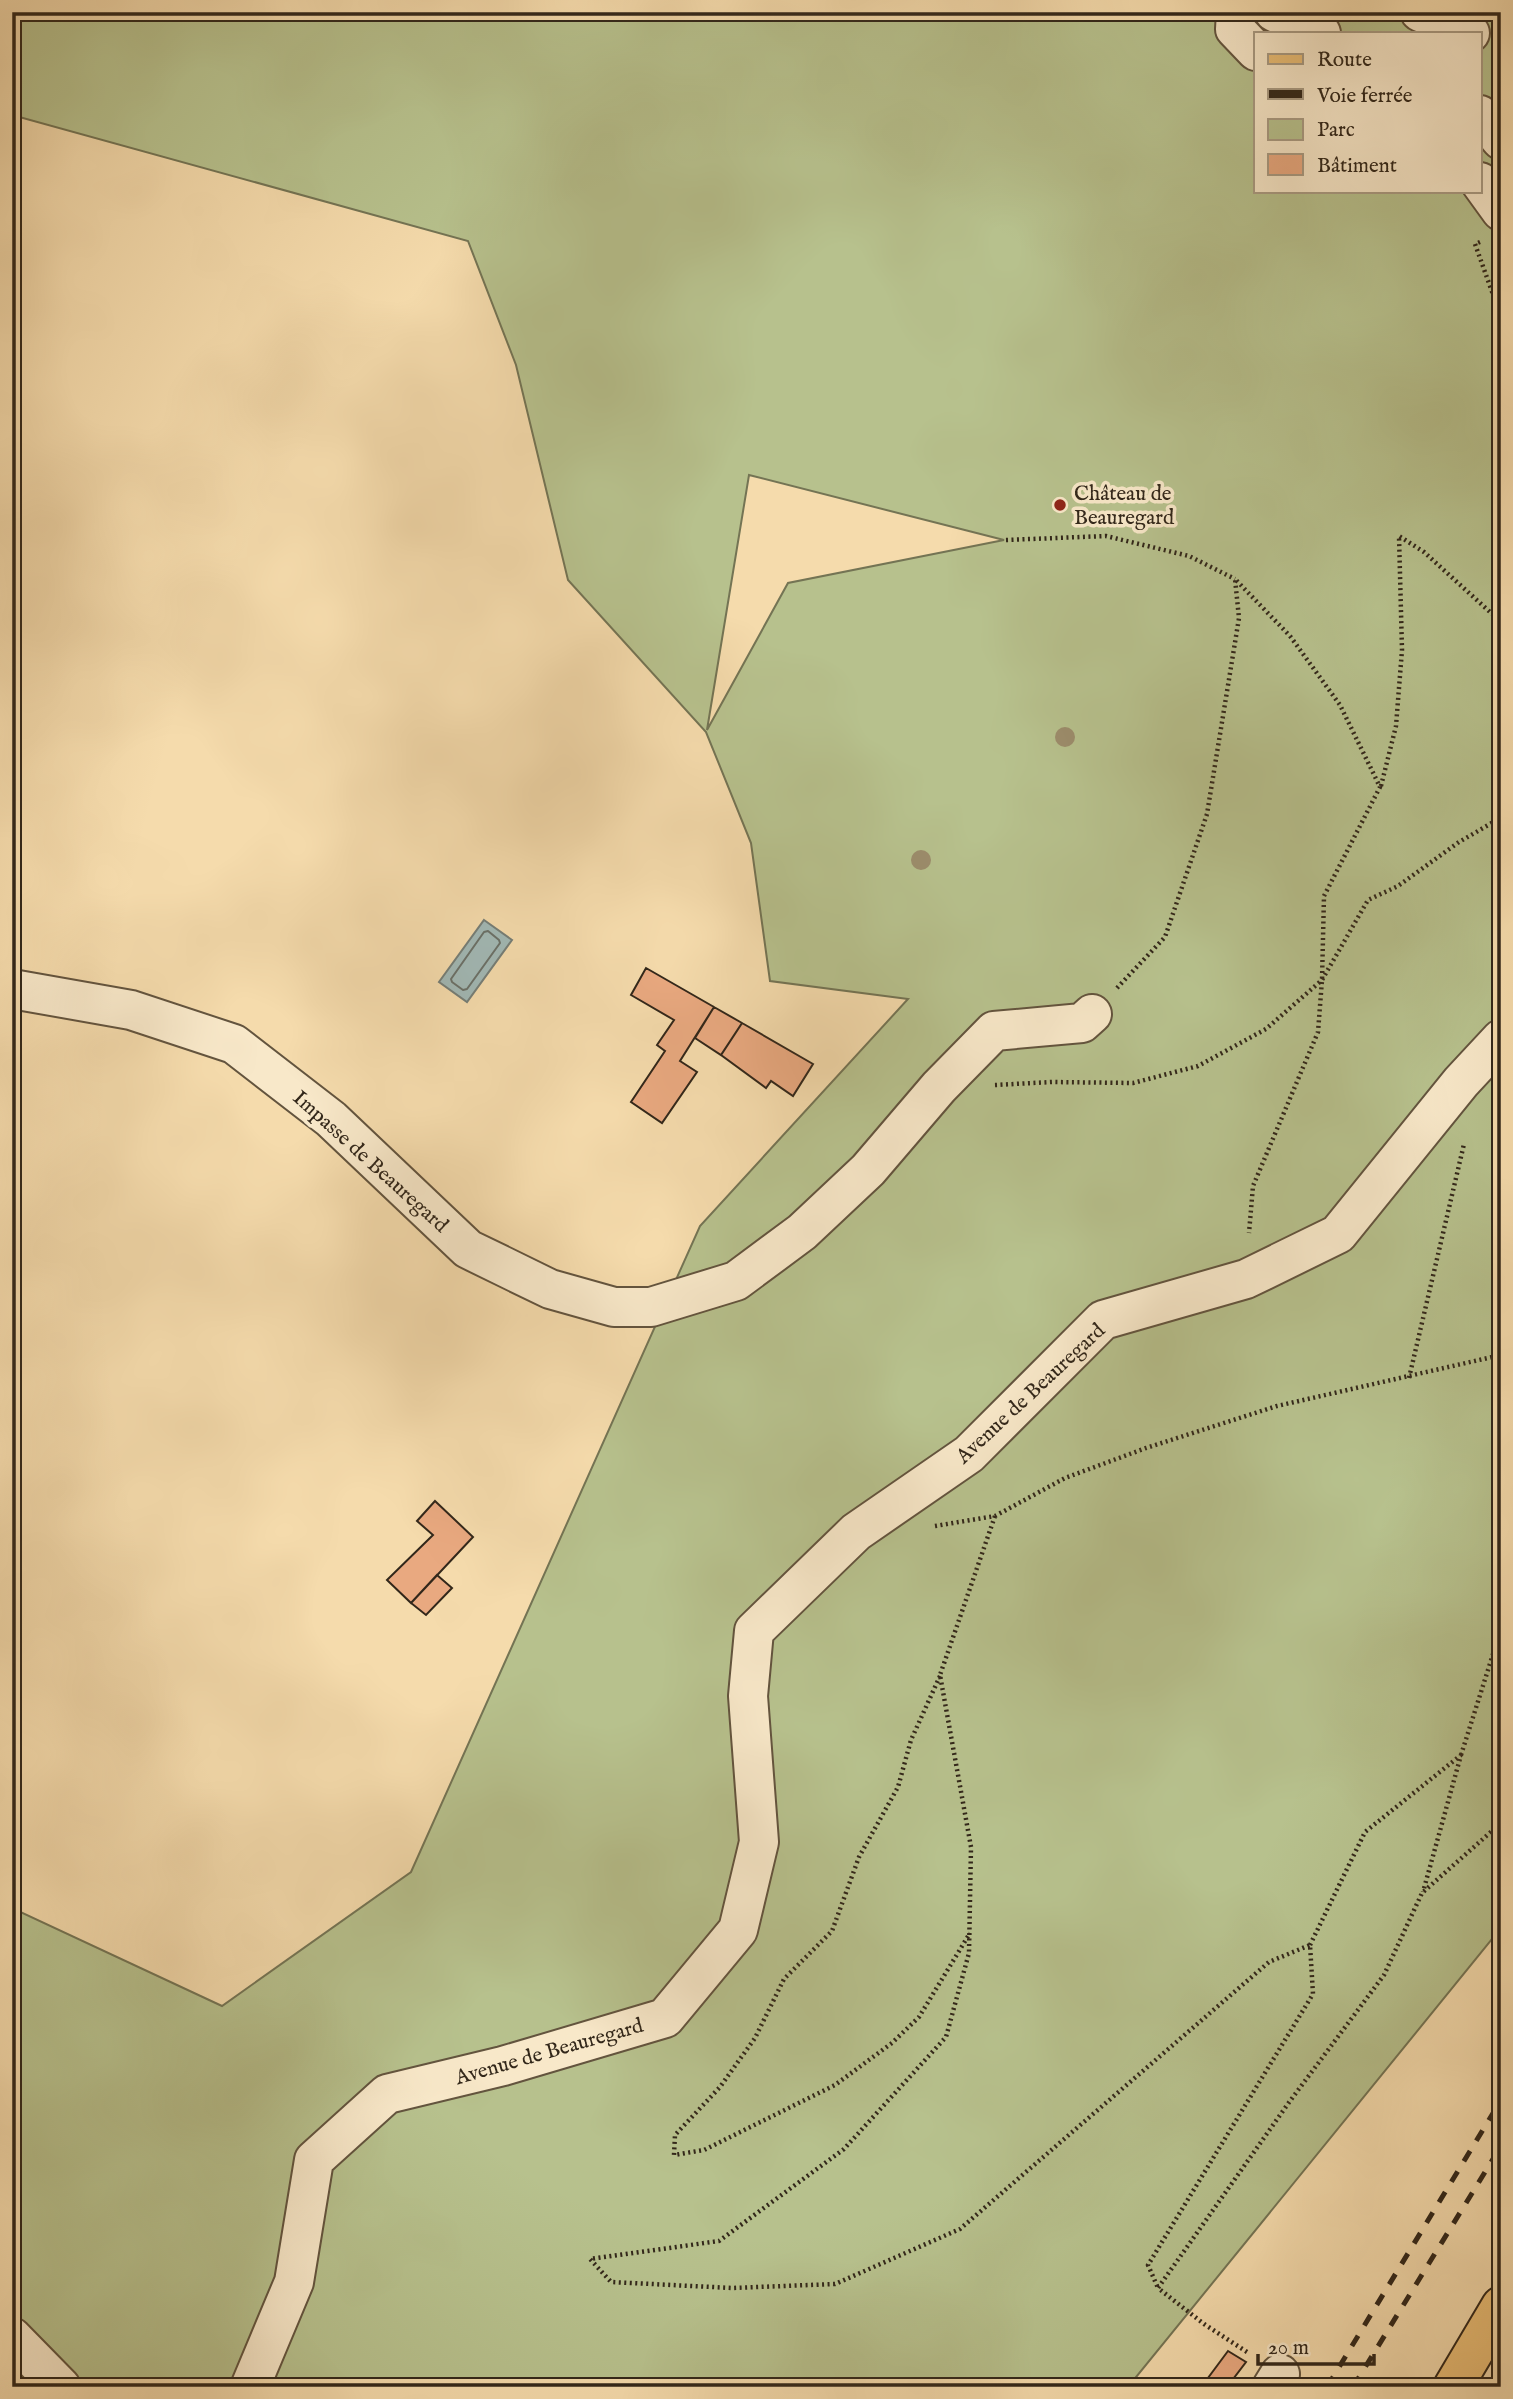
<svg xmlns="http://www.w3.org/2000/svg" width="1513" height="2399" viewBox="0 0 1513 2399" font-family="'IM FELL English',serif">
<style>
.green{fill:#b7c18d;stroke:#747454;stroke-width:2;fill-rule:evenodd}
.water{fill:#a1b8b5;stroke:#757e77;stroke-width:2}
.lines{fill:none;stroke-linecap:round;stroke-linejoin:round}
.shore{stroke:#6a7068;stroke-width:2}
.building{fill:#e9a980;stroke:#32271a;stroke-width:2}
.minor-casing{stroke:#63543e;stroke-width:42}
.major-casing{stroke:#32271a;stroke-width:42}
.path{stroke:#32271a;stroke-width:4.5;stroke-dasharray:2 3.5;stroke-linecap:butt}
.minor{stroke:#f8e8c9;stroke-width:38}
.major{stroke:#eabe76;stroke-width:38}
.rail{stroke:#32271a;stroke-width:5;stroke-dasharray:12 12;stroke-linecap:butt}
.tree{fill:#9c8d6c}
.poi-dot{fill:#8f2418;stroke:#f8e8c9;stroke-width:2.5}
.labels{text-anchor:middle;stroke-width:7;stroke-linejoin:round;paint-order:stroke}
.poi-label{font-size:21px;fill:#32271a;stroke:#f8e8c9;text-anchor:start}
.street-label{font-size:21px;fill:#32271a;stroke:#f8e8c9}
</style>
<rect width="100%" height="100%" fill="#f5dbac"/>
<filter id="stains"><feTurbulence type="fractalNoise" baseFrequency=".00286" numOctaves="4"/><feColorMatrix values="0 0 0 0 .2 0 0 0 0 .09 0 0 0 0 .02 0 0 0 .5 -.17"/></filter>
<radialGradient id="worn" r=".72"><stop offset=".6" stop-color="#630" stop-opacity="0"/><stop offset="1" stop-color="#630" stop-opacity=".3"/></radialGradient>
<!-- green -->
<path class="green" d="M12,12h1489v1916l-373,459h-1116v-479l210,98 189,-134 289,-646 208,-227 -138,-18 -19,-138 -45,-111 -138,-152 -52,-215 -48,-124 -456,-126zM1256,33h224v158h-224zM749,475l255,65 -216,43 -81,147z"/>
<!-- water -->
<path class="water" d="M484,920l28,20 -45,62 -28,-20z"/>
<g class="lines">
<!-- shore -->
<path class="shore" d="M484,932l4,-1 11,9 1,3 -33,46 -4,1 -11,-8 -1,-3z"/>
</g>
<!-- building -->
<path class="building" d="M646,968l68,39 -34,54 17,11 -35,51 -31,-21 34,-51 -8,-6 17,-25 -43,-25z
M714,1007l28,16 -21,32 -26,-17z
M742,1023l71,41 -20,32 -22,-15 -5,7 -45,-33z
M435,1501l38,36 -62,66 -24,-23 46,-45 -16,-14z
M437,1575l15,13 -26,27 -15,-12z
M1228,2351l18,11 -19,25 -25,-1z"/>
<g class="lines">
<defs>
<path id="minor" d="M1236,12l-1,17 21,22
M1274,12l47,21
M1420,12l50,21
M1480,115l21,25
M1480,182l21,29
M12,989l119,21 103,34 97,75 137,130 82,40 64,18h37l85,-26 66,-49 66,-62 71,-83 55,-56 88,-8 10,-9
M12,2337l49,50
M250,2387l44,-105 20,-122 73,-66 116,-28 162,-48 73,-88 21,-88 -11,-146 6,-65 102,-99 113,-78 134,-134 143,-41 92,-45 123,-152 40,-43
M1272,2387l8,-13"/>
<path id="major" d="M1453,2387l48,-81"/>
</defs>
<!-- minor casing -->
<use href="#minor" class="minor-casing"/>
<!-- major casing -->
<use href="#major" class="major-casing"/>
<!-- path -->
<path class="path" d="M1480,242l-5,2 26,73
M1006,540l100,-4 83,20 46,23
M1381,786l15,-60 6,-76 -3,-114 25,16 77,70
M1117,988l48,-51 42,-123 32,-196 -4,-39 55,57 50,69 40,82 -56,109 -2,84 -4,52 -65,154 -4,47
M1495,1002l6,-32
M995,1085l57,-3 81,1 65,-17 68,-37 56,-49 46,-80 30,-14 61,-44 38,-22h4
M1409,1378l55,-234
M995,1516l-55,159 31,172 -2,106 -23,84 -102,112 -125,92 -129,18 21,23 121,6 103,-4 125,-55 309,-267 41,-17 3,49 -165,271 10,23
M935,1526l60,-10 70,-38 81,-30 131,-42 224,-51
M940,1676l-29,64 -13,47 -39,70 -27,74 -48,48 -29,59 -35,49 -45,48 -1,20 30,-5 131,-65 57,-42 27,-26 51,-84
M1461,1755l40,-126
M1310,1945l55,-113 96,-77 -38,137
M1247,2352l-43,-28 -46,-36 132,-187 94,-126 38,-82 79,-70"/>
<!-- minor -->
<use href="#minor" class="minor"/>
<!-- major -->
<use href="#major" class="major"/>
<!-- rail -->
<path class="rail" d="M1327,2387l174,-287
M1353,2387l148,-241"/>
</g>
<!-- trees -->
<g class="tree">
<circle cx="1065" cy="737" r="10"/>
<circle cx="921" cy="860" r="10"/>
</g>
<!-- markers -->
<circle class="poi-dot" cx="1060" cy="505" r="7"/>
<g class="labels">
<!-- poi labels -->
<g class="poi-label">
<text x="1074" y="500">Château de<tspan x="1074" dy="24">Beauregard</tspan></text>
</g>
<!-- street labels -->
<g class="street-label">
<text transform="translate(371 1161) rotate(42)" y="7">Impasse de Beauregard</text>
<text transform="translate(1030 1393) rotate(-43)" y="7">Avenue de Beauregard</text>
<text transform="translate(549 2051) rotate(-16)" y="7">Avenue de Beauregard</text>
</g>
</g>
<!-- margin -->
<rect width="1513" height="2399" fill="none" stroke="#f5dbac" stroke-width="42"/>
<rect x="14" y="14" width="1485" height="2371" fill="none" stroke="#32271a" stroke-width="3.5"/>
<rect x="21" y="21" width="1471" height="2357" fill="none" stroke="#32271a" stroke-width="2"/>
<!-- legend -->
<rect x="1254" y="32" width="228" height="161" fill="#f8e8c9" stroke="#a99b83" stroke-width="2"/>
<rect x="1268" y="54" width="35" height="10" fill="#eabe76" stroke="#a99b83" stroke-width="2"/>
<text x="1317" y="66" font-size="21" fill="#32271a">Route</text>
<rect x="1268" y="89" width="35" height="10" fill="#32271a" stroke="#a99b83" stroke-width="2"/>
<text x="1317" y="102" font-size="21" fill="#32271a">Voie ferrée</text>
<rect x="1268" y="119" width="35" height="21" fill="#b7c18d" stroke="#a99b83" stroke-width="2"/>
<text x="1317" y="136" font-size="21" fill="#32271a">Parc</text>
<rect x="1268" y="154" width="35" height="21" fill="#e9a980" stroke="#a99b83" stroke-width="2"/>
<text x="1317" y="172" font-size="21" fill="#32271a">Bâtiment</text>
<!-- scale -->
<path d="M1258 2354v10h116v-10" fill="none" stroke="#32271a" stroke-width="3.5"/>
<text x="1268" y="2354" font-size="21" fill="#32271a" stroke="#f8e8c9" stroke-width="5" paint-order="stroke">20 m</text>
<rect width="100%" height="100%" filter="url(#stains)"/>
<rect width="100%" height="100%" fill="url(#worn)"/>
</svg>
